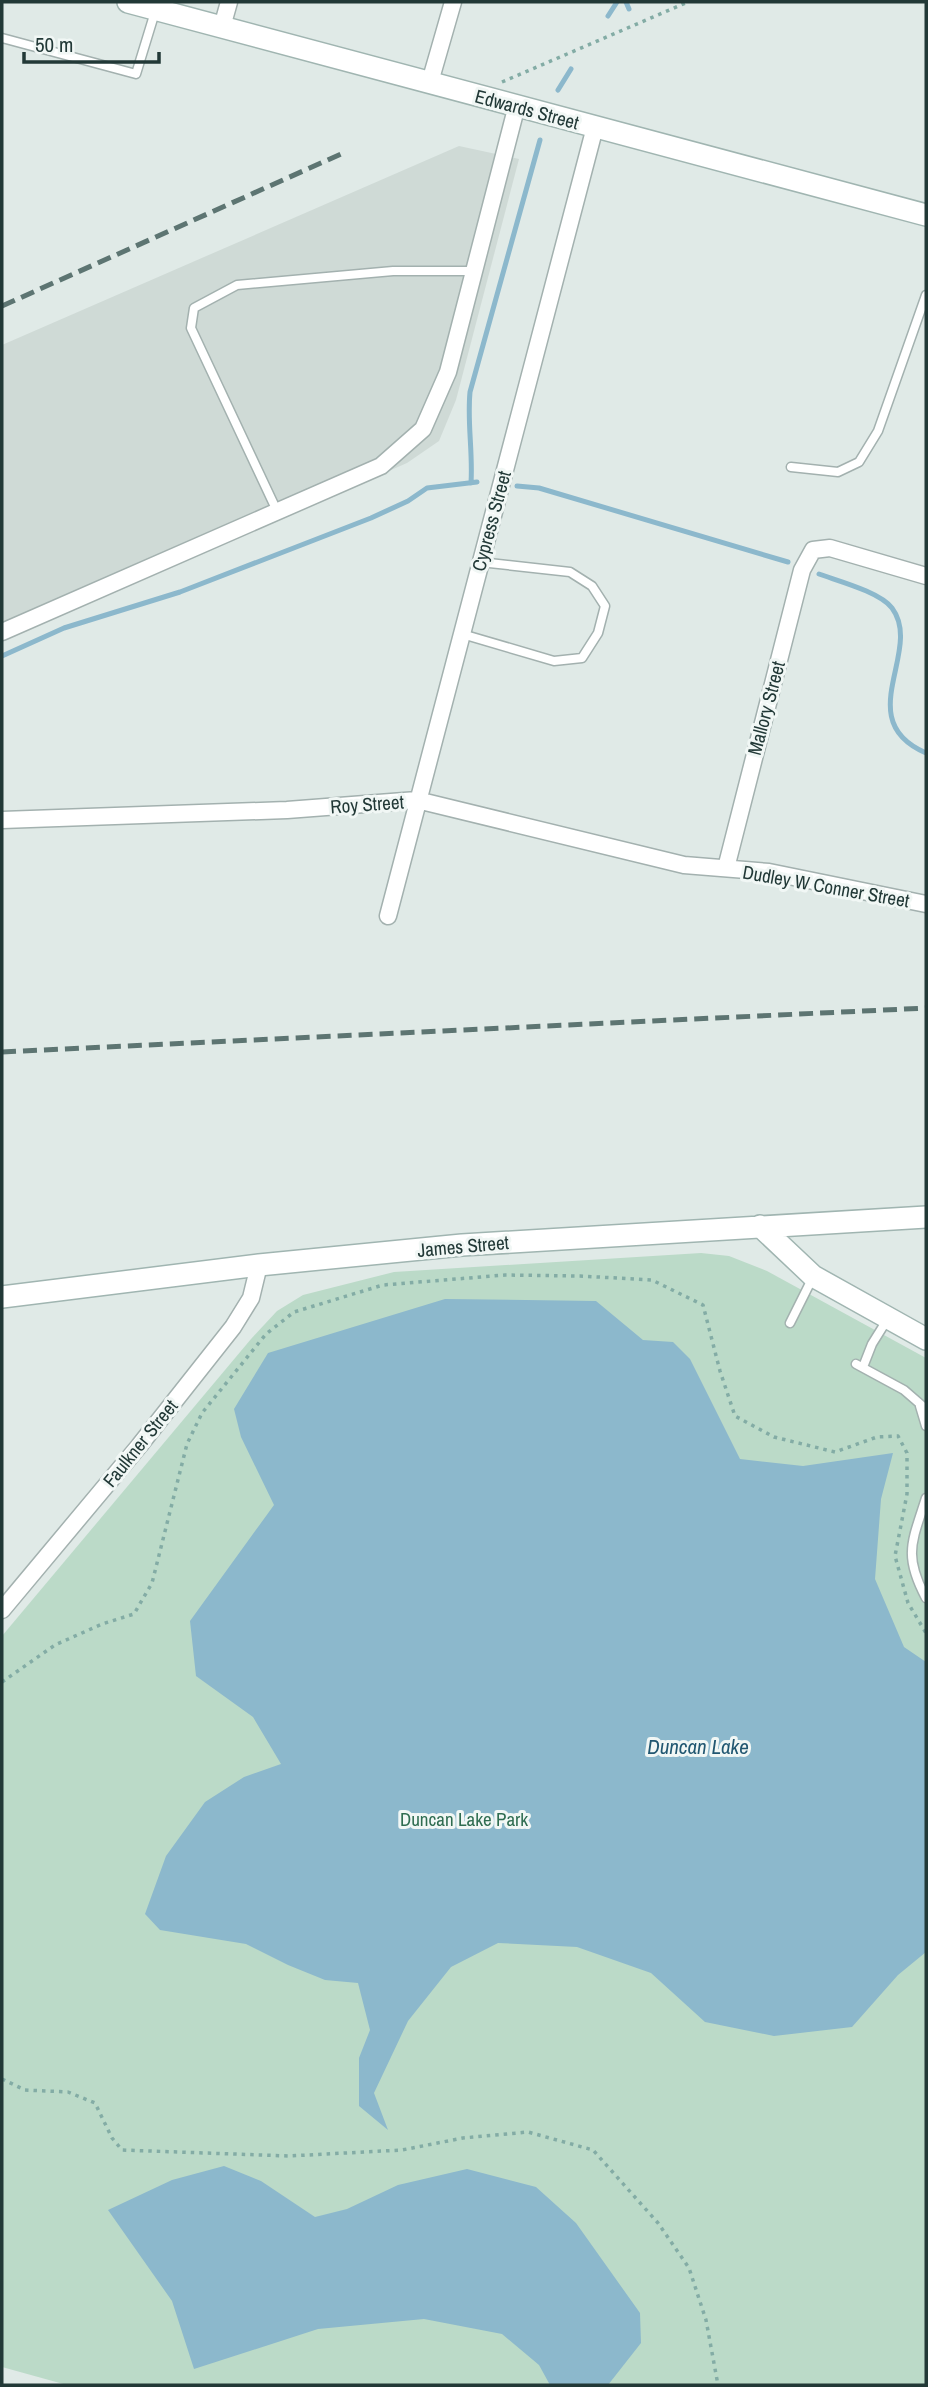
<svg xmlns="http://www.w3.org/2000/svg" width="928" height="2387" viewBox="0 0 928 2387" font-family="'Archivo Narrow',sans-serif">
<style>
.built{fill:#cfdad6}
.green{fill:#bbdac8}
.water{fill:#8cb8cc}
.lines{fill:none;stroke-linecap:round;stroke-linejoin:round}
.stream{stroke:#8cb8cc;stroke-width:5}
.lane-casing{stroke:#a3b1af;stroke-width:11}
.street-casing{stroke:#a3b1af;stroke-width:19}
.secondary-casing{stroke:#a0b5b1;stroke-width:24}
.path{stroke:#83aca5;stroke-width:3.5;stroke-dasharray:3.5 5;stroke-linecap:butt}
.lane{stroke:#fff;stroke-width:8}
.street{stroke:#fff;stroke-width:16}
.secondary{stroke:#fff;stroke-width:21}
.rail{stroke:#5d7572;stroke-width:5;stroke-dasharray:14 7;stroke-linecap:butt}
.labels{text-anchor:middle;stroke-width:6;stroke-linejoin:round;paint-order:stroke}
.street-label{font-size:19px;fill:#223937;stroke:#f1f7f5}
.park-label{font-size:19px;fill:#2f6d51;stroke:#f1f7f5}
.water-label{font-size:21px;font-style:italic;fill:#215771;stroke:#f1f7f5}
</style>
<rect width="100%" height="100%" fill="#e0eae7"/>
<!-- built -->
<path class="built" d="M459,146l60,13 -63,241 -17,41 -32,22 -405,177v-295z"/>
<!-- green -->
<path class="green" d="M701,1253l28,3 38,15 159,87v1027h-859l-65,-18v-731l249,-297 26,-28 26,-16 91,-23z"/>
<!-- water -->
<path class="water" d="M445,1299l151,2 47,39 30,2 17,17 50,100 63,7 90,-13 -12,46 -6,80 29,68 22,15v290l-28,23 -46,52 -78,9 -69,-14 -54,-49 -74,-26 -79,-4 -47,24 -43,54 -34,72 14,37 -29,-24v-48l11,-28 -12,-47 -33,-3 -37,-15 -42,-21 -86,-14 -15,-16 21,-58 39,-54 39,-25 37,-13 -28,-47 -57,-41 -6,-55 84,-116 -33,-68 -7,-28 34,-56z
M224,2166l37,15 54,36 32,-8 51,-24 69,-16 69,18 40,36 64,90 1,30 -33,42h-58l-11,-20 -37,-31 -78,-15 -106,10 -124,40 -22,-68 -64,-91 64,-30z"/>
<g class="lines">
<!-- stream -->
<path class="stream" d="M626,2l3,7
M608,16l9,-14
M558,90l13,-21
M471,483c2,-31 -4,-61 -1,-91l70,-252
M517,486l22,2 249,74
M819,574c19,7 61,18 73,34 32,43 -42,112 34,145
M2,656l62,-28 116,-36 191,-74 37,-17 19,-13 50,-6"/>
<defs>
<path id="lane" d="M2,38l134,36 19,-62
M791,467l47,5 21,-10 19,-31 48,-136
M277,511l-86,-183 3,-20 43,-23 156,-14h81
M462,634l92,27 28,-3 16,-25 7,-27 -13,-20 -22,-14 -90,-10
M790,1323l22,-44
M856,1364l48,26 22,19
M863,1367l9,-23 15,-24
M920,1406l6,20
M926,1498c-14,44 -23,57 0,100"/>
<path id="street" d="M222,27l7,-25
M430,82l23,-80
M2,632l379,-166 42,-37 25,-57 69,-267
M2,820l285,-10 130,-10 267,65 85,7 157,32
M726,868l76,-298 11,-20 17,-2 96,28
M388,916l207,-789
M2,1610l137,-164 94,-119 18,-29 8,-33"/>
<path id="secondary" d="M128,2l798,213
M760,1226l53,50 113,63
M2,1297l257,-32 203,-20 464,-28"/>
</defs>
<!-- lane casing -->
<use href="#lane" class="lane-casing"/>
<!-- street casing -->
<use href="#street" class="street-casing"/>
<!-- secondary casing -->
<use href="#secondary" class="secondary-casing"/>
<!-- path -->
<path class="path" d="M502,82l186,-80
M2,1682l53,-37 47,-21 32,-10 18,-31 35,-139 15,-31 64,-79 28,-22 89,-27 122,-10 75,1 72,4 51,25 17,66 15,45 39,21 61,15 42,-15 21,-1 9,17v41l-12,62 13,47 18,30
M2,2079l23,11 43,2 27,11 17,35 10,12 167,6 113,-6 61,-12 65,-6 65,18 65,73 31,45 17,52 12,65"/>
<!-- lane -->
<use href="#lane" class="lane"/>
<!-- street -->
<use href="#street" class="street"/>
<!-- secondary -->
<use href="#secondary" class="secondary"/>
<!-- rail -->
<path class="rail" d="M2,306l339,-152
M2,1052l924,-44"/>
</g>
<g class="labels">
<!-- street labels -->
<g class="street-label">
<text transform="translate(527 109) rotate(15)" y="7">Edwards Street</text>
<text transform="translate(491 521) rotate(-75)" y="7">Cypress Street</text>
<text transform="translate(766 708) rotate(-75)" y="7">Mallory Street</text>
<text transform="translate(367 804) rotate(-4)" y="7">Roy Street</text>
<text transform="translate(826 886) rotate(10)" y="7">Dudley W Conner Street</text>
<text transform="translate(463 1246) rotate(-5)" y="7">James Street</text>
<text transform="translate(140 1443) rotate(-51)" y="7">Faulkner Street</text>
</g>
<!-- park labels -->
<g class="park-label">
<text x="464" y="1826">Duncan Lake Park</text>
</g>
<!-- water labels -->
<g class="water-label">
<text x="698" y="1754">Duncan Lake</text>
</g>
</g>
<!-- border -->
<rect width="928" height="2387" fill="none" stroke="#223937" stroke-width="7"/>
<!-- scale -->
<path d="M24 52v10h135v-10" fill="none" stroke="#223937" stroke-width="3.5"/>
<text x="35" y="52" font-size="21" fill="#223937" stroke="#f1f7f5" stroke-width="5" paint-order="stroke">50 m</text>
</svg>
